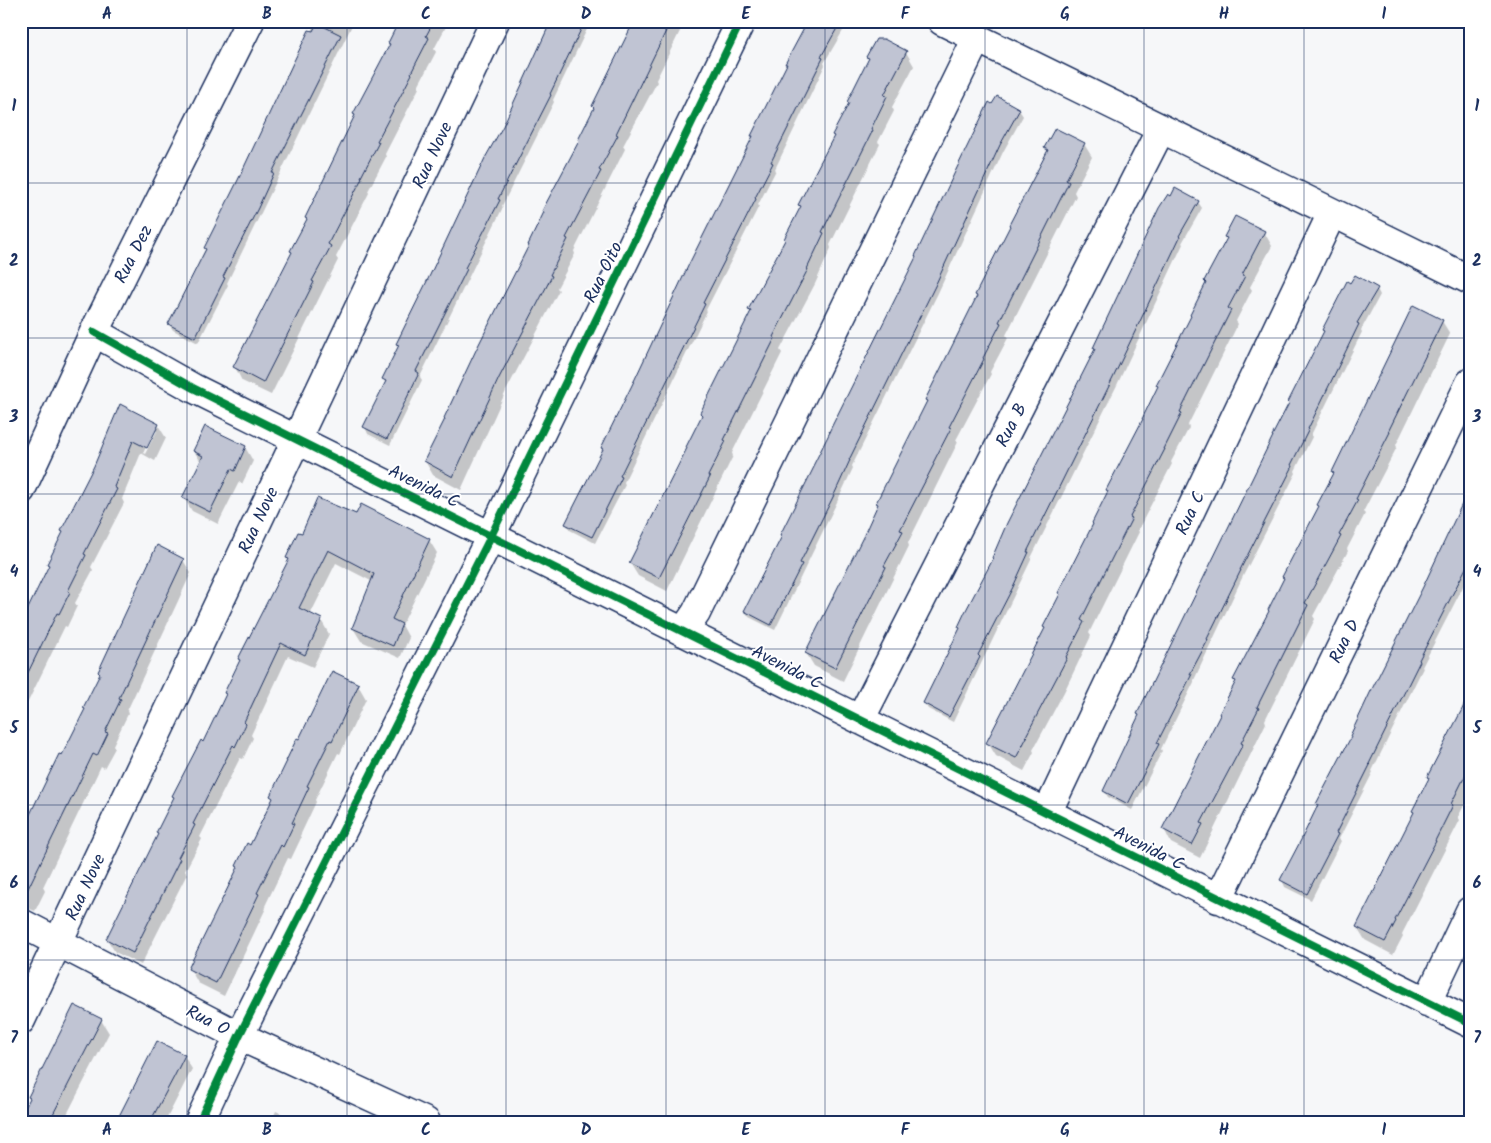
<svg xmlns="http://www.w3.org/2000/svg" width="1491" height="1143" viewBox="0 0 1491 1143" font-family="Kalam,sans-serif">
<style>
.shadow{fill:#0003;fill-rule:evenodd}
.building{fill:#c0c4d3;stroke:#1b2f5e}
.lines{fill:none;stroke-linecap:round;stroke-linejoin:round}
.street-casing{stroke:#1b2f5e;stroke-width:31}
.street{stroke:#fff;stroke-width:28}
.cycleway-casing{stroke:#fff;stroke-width:11}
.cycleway{stroke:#00873e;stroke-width:8}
.grid{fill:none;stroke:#1b2f5e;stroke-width:1;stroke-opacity:0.55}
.labels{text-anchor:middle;stroke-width:4;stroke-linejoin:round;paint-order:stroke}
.street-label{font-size:18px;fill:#1b2f5e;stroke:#fff}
.neatline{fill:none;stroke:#1b2f5e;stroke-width:2}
.grid-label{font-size:16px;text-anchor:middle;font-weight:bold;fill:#1b2f5e}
</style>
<rect width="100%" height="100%" fill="#f6f7f9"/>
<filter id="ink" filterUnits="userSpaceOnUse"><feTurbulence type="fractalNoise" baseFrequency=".02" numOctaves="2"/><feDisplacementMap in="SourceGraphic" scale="10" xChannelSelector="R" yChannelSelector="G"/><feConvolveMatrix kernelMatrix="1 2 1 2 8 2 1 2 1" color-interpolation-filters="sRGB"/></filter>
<g filter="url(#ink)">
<!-- shadow -->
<path class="shadow" d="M316,21h38l-127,262 1,2 -30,58 -25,-13 -4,-6z
M401,21h48l-15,28 2,3 -18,34 1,2 -34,66 1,3 -18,34 1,2 -33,64 2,3 -67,135 -29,-14 -7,-14 58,-114 14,-33 -1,-2 50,-101 -2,-3 37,-69z
M553,21h38l-38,79 1,2 -52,104 1,1 -83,170 2,3 -32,65 -22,-11 -3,-7 21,-43 -3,-6 17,-31 -3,-4 107,-217z
M635,21h50l-29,59 1,2 -34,64 2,3 -51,102 1,3 -18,34 2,2 -53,101 -45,99 -28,-15 -8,-14 120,-247 -1,-3 36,-69z
M838,21l6,8 -20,34 1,2 -50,104 1,1 -18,35 1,1 -53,104 1,1 -83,171 1,3 -30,58 -25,-13 -4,-6 37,-74 -1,-2 152,-310 -2,-2z
M906,52l8,14 -22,41 2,4 -16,31 2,2 -50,101 1,3 -16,36 -35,66 2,3 -50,100 1,3 -66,135 -29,-15 -8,-13 58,-115 64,-135 -2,-3 51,-102 -1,-3 50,-100 -2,-3 22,-42 -2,-3z
M1019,110l4,6 -20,36 -65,141 -86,173 1,2 -16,34 -62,128 -26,-13 -4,-6 38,-73 134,-280z
M1084,144l8,13 -18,35 2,4 -70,139 2,3 -18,34 1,2 -35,66 2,2 -50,101 1,3 -66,135 -29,-15 -8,-13 58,-115 64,-135 -2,-3 52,-102 -2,-3 72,-143 -2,-4z
M1172,197l26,5 4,6 -20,35 1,1 -66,141 -86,173v2l-78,162 -25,-13 -4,-6z
M1264,232l8,14 -22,41 2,3 -16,31 2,3 -50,101 1,3 -18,34 1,2 -34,66 1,2 -50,101 2,3 -27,56 -31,58 1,2 -10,19 -28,-15 -8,-13 57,-114v-2l16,-31 -2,-3 85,-173 84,-180 -2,-3z
M1377,289l3,6 -19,35 1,2 -51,103 1,2 -17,34 1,2 -53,103 -49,104v2l-33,67 1,2 -30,59 -24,-13 -4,-6 221,-458 -2,-3z
M1442,321l8,13 -54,111 1,2 -34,65 2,2 -18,35 1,2 -35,65 2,3 -50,101 1,3 -66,135 -29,-15 -7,-14 72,-146 -1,-3 35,-68 65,-138 -2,-2z
M121,406l37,19 8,13 -11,23 -14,-8 -19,46 2,4 -33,64 2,3 -18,33 2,3 -10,21 -2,-1 -41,84 2,3 -5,9v-102l2,-5 3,2 24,-50 -2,-3 16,-30 -2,-3 33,-64zM155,431h2l-12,23 -2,-1z
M245,447l8,14 -11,23 -3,-2 -21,42 -26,-13 -8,-13 17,-36 -7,-11z
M1470,489v84l-48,94 1,1 -51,103 1,1 -34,67 2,2 -30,59 -26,-13 -3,-7 37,-73 -1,-3 34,-66z
M357,516l72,24 8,13 -35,72 7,13 -9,20 -39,-17 -8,-13 20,-46 -37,-19 -26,52 11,5 8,14 -16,33 -25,-11 -37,79 2,3 -10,21 -3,-1 -40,79 2,2 -17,32 2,3 -46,91 -26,-13 -8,-13 52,-104 16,-36 -1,-3 30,-53 85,-182 -2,-3 15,-23z
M183,560l8,13 -64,138 1,3 -15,31 2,3 -11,20 -3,-2 -58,121 2,4 -10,20 -14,-6v-70l65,-124 -2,-3 16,-33 -1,-3z
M358,685l8,14 -26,55 -2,-1 -23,47 1,2 -16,34 1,2 -10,21 -3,-1 -23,48 1,2 -42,88 -26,-13 -8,-14 84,-170 -2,-3 27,-56z
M1470,693v101l-12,23 2,3 -58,114 1,2 -10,19 -28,-15 -8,-13 58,-114 15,-33 -2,-3 36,-68 -2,-2z
M101,1020l8,13 -46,89h-42l10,-23 -2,-2z
M184,1056l8,13 -27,53h-48z
M276,1111l23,11h-28z"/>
<!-- building -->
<path class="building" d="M399,21h35l-8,15 3,2 -18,35 1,1 -35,67 2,1 -18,35 1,1 -34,66 3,2 -19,35 2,1 -51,101 -30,-16 59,-115 -2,-1 17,-32 -2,-1 50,-103 -2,-1 37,-70 -2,-1z
M551,21h34l-35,73 1,1 -53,104 2,1 -35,68 2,1 -51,102 3,2 -32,66 -24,-12 23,-46 -4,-2 17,-34 -3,-1 34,-69 55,-117 18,-32z
M634,21h14l18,10 -50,103 2,1 -19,35 2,1 -35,67 2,1 -18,36 2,1 -53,102 -46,99 -29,-16 21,-42 -1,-1 33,-70 52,-103h-1l16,-33 -2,-1 37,-70 -1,-1 16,-32 -2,-2z
M808,21h33l-20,36 2,1 -52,104 2,1 -18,35 1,1 -53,104 2,1 -85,172 2,1 -30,60 -27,-13 38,-75 -2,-1 34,-69 55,-117 63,-126h-2l36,-72h-2z
M317,23l24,12 -69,138h2l-16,35 -35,69 2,1 -30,60 -27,-14 38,-75 -2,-1 34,-68 55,-117 16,-33 4,1z
M876,39h8l23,12 -23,44 3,1 -16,33 2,1 -51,102 2,1 -17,36h1l-35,68 2,1 -51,102 2,1 -18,35 2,1 -51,101 -30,-15 58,-115 -1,-1 16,-32 -2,-2 51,-102 -3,-1 37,-70 -1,-1 17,-33 -3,-1 36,-69 -2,-1 17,-32 -2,-1 22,-44 -3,-1z
M997,96l23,13 -20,36 -65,141 -86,174h1l-16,35 -34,68 2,1 -31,61 -27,-14 38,-75 -2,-1 34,-68 -1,-1 17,-34h-1l87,-175 -1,-1 50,-105 24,-49 3,2z
M1055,128l30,15 -19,37 3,2 -70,140 2,1 -18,35 1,1 -35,68 2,1 -18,35 1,1 -34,66 3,1 -19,35 2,1 -51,101 -30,-15 58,-116 15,-33 -2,-1 51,-102 -2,-1 52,-104 -2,-1 35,-69 -1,-1 39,-75 -4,-2z
M1175,188l24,13 -20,35 1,1 -67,141 -86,174h2l-16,35 -35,68 2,2 -31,60 -26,-14 37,-75 -2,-1 7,-15 28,-53 -1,-1 15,-35 88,-174 -2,-1 66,-140 9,-14 3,2z
M1235,216l30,15 -23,44 3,1 -17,32 3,2 -51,102 2,1 -18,36h1l-35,68 2,1 -51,102 3,2 -18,35 1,1 -41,78 1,1 -11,21 -30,-15 59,-115 -2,-1 17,-33 -2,-1 35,-69 -1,-1 16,-32 -2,-1 37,-71h-1l16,-33 -2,-1 35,-69 -1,-1 16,-32 -2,-2 23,-43 -3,-1z
M1355,275l23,13 -21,35 2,1 -51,105h1l-18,36 2,1 -53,104h1l-34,69 1,1 -18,34h2l-35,69 2,1 -31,60 -25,-13 36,-76 -2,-1 136,-278h-1l17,-33 -1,-1 36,-71 -2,-1 25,-49 3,2z
M1413,305l30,15 -55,112h2l-34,67 2,1 -19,35 2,1 -36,67 3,2 -51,102 2,1 -18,35 2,1 -42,79 2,1 -11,21 -30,-16 58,-114 -1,-1 17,-33 -3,-1 36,-69 -1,-1 16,-32 -2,-1 37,-71 -2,-1 17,-32 -2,-1z
M120,404l39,20 -12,24 -14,-7 -19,46 3,2 -33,65 2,1 -18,36 2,1 -11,22 -2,-1 -36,74v-64l28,-58 -2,-1 16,-32 -2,-1 33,-65z
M205,426l41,20 -11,25 -4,-2 -21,43 -28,-14 21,-42 -10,-5z
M1470,487v73l-51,100 1,1 -51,103 1,1 -34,68 2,1 -31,60 -27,-14 21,-40 17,-35 -2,-1 35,-67 -1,-1 20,-43 53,-106z
M317,498l39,16 5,-10 69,35 -38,80 10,5 -9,22 -41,-18 22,-54 -46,-24 -29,58 23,11 -17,36 -24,-12 -37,79 2,2 -11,23 -2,-2 -40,79 2,1 -17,33 2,1 -47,94 -27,-14 52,-105 -2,-1 18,-36 -2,-1 29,-56 2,2 23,-48 -2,-1 16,-33 -2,-1 51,-100 -3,-1 12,-26 4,1z
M157,545l27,14 -65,139 2,1 -16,33 3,1 -11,23 -4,-2 -72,149v-70l38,-79 3,1 23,-46 -2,-1 17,-34 -2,-2z
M332,671l27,13 -27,57 -2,-1 -23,46 2,1 -17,36 2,1 -11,23 -2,-2 -24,48 2,1 -43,89 -28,-14 50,-102 -2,-1 11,-23 3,2 23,-47 -3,-2 17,-35h-1l11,-23 2,1z
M1470,694v72l-19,38 2,1 -18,36h1l-41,79 1,1 -11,21 -29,-15 58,-115 -2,-1 17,-33 -2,-1z
M74,1005l28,14 -53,103h-28v-6l9,-18 -2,-1z
M157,1041l28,14 -11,22 -24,45h-34z"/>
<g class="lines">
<defs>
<path id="street" d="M942,21l528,259
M94,332l99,56 1277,635
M21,490l73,-158 156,-311
M683,632l13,-19 281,-575
M860,720l301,-591
M1047,813l285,-600
M1218,899l252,-516
M21,923l218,113 187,86
M1427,1002l43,-91
M21,1020l474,-999
M199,1122l40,-86 252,-500 250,-515"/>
</defs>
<!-- street casing -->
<use href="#street" class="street-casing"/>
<!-- street -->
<use href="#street" class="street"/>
<defs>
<path id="cycleway" d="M94,332l99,56 1277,635
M199,1122l40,-86 252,-500 250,-515"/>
</defs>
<!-- cycleway casing -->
<use href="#cycleway" class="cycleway-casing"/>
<!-- cycleway -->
<use href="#cycleway" class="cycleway"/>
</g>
</g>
<!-- grid -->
<path class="grid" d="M187,21v1101M347,21v1101M506,21v1101M666,21v1101M825,21v1101M985,21v1101M1144,21v1101M1304,21v1101M21,183h1449M21,338h1449M21,494h1449M21,649h1449M21,805h1449M21,960h1449"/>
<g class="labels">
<!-- street labels -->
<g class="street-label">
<text transform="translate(432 155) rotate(-65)" y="6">Rua Nove</text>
<text transform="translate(133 254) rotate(-63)" y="6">Rua Dez</text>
<text transform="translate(603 272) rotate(-64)" y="6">Rua Oito</text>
<text transform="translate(1011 425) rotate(-63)" y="6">Rua B</text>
<text transform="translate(424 486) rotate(26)" y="6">Avenida C</text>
<text transform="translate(1190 513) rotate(-65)" y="6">Rua C</text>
<text transform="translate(258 520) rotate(-65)" y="6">Rua Nove</text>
<text transform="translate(1344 641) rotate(-64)" y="6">Rua D</text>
<text transform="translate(787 667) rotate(27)" y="6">Avenida C</text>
<text transform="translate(1149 848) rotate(27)" y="6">Avenida C</text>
<text transform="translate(85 887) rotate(-65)" y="6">Rua Nove</text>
<text transform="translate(208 1020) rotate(27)" y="6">Rua O</text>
</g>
</g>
<!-- margin -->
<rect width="1491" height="1143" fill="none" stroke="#fff" stroke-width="55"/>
<rect x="28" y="28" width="1436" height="1088" class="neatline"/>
<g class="grid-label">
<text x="107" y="19">A</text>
<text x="267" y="19">B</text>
<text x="426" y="19">C</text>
<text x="586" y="19">D</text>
<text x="746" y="19">E</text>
<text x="905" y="19">F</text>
<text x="1065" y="19">G</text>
<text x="1224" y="19">H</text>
<text x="1384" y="19">I</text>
<text x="14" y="111">1</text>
<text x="1477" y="111">1</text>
<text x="14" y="266">2</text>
<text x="1477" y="266">2</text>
<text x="14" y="422">3</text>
<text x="1477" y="422">3</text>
<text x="14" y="577">4</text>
<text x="1477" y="577">4</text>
<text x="14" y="733">5</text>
<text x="1477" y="733">5</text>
<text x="14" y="888">6</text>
<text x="1477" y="888">6</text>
<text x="14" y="1043">7</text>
<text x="1477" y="1043">7</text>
<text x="107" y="1135">A</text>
<text x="267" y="1135">B</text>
<text x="426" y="1135">C</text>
<text x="586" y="1135">D</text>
<text x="746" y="1135">E</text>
<text x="905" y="1135">F</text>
<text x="1065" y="1135">G</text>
<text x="1224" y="1135">H</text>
<text x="1384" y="1135">I</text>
</g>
</svg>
